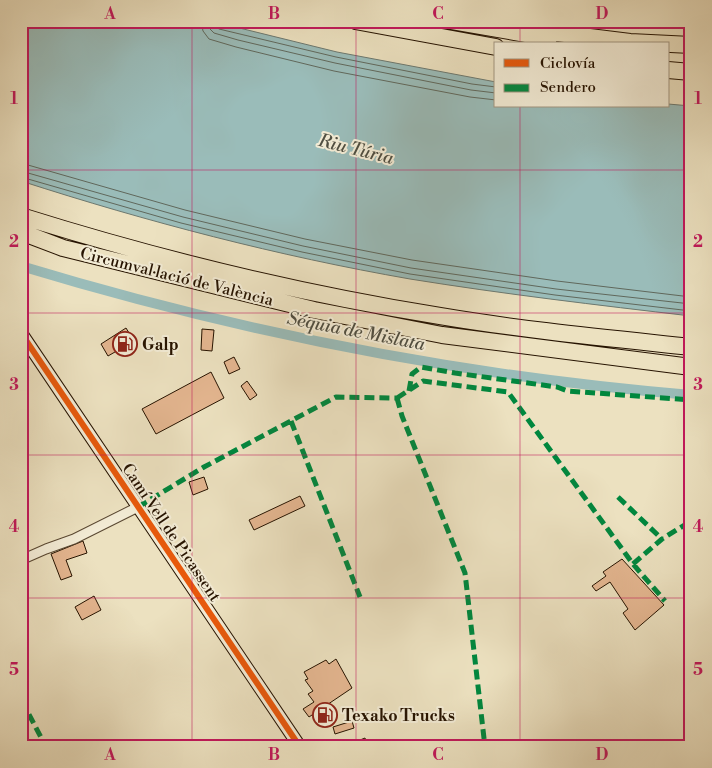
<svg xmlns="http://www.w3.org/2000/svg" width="712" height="768" viewBox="0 0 712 768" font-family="'Libre Bodoni',serif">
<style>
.water{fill:#9abcb9;stroke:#6c786f}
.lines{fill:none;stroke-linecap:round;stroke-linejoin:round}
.shore{stroke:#60685c;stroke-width:1}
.stream{stroke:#6c786f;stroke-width:2.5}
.canal{stroke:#9abcb9;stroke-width:10}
.building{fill:#e4b690;stroke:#261300}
.street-casing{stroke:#584630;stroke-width:11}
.secondary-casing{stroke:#261300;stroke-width:14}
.highway-casing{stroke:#261300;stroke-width:18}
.street{stroke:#f3ecd6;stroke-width:9}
.secondary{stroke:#f3ecd6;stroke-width:12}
.highway{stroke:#ece1c0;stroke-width:16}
.quiet{stroke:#00873e;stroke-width:5;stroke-dasharray:10 5;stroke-linecap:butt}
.cycleway-casing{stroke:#f3ecd6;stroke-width:9}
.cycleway{stroke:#e8590c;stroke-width:6}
.grid{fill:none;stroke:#c2185b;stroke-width:1;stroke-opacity:0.55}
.labels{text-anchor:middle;stroke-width:4;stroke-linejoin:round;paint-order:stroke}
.street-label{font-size:16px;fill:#261300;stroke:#f3ecd6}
.poi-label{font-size:16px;font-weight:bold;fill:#261300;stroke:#f3ecd6;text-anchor:start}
.water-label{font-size:18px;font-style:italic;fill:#4f4e41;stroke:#f3ecd6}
.neatline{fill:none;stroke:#c2185b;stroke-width:2}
.grid-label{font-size:16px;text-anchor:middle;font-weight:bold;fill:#c2185b}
</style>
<rect width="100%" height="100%" fill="#ece1c0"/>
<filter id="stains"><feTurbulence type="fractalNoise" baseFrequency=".004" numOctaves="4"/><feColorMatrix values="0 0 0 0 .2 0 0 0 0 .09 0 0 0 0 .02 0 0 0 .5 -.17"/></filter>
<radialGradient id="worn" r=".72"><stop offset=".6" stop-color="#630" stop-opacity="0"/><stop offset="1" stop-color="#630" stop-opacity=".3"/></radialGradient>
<!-- water -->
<path class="water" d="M21,21h190l126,31 159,30v24h172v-2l23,2v210c-94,-11 -188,-22 -281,-37 -132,-23 -262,-57 -389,-98z"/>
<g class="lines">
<!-- shore -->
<path class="shore" d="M201,21l2,10 6,8 27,8 98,24 136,26 26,3
M208,21l1,7 5,5 24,7 97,23 136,27 25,3
M214,21l1,5 4,3 117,28 136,27 24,3
M21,163l164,47 120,29 107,21 145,21 134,16
M21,171l162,46 120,29 108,22 145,21 135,15
M21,177l160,46 121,29 108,22 145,21 136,16"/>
<!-- stream -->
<path class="stream" d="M21,263c219,67 442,110 670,129"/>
<!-- canal -->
<path class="canal" d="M21,266c221,67 440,110 670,129"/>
</g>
<!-- building -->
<path class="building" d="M126,328l8,13 -26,15 -7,-12z
M202,329l12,1 -2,21 -11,-1z
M234,357l6,12 -11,5 -5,-12z
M211,372l13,26 -68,36 -14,-25z
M247,381l10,14 -7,5 -9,-14z
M204,477l4,12 -15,6 -4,-13z
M300,496l5,10 -51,24 -5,-10z
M83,541l4,12 -21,7 6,16 -11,4 -10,-26z
M622,559l42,46 -29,25 -12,-17 5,-4 -18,-27 -14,9 -4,-5 14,-10 -3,-4z
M94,596l7,14 -19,10 -7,-13z
M336,659l16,29 -43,29 -6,-8 11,-7 -6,-8 5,-3 -8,-11 3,-1 -4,-7 22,-12 3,4z
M352,721l2,7 -19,6 -2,-7z
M365,738l3,9h-23v-1z"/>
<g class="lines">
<defs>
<path id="street" d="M21,560l25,-11 28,-10 64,-32"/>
<path id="secondary" d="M21,333l279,414"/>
<path id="highway" d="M355,21l141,26
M452,21l97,17
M539,35l18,-2 73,9 61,3
M668,70l23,2
M21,216c137,43 277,77 419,100 83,14 167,22 251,31
M21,232l42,16 251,62 128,25 249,32"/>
</defs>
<!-- street casing -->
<use href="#street" class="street-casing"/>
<!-- secondary casing -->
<use href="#secondary" class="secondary-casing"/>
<!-- highway casing -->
<use href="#highway" class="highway-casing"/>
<!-- street -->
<use href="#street" class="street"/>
<!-- secondary -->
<use href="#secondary" class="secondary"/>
<!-- highway -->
<use href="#highway" class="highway"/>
<!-- quiet -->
<path class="quiet" d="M409,391l3,-17 9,-7 34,6 102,14 11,4 123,9
M397,398l26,-17 85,11 125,172 32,37
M397,398l5,18 63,157 20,174
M291,421l69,176
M618,497l44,42
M138,507l66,-40 132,-70 61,1
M633,564l29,-25 29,-18
M22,701l24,46"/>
<defs>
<path id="cycleway" d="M21,333l279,414"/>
</defs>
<!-- cycleway casing -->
<use href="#cycleway" class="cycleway-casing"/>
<!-- cycleway -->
<use href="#cycleway" class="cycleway"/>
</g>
<!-- grid -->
<path class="grid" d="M192,21v726M356,21v726M520,21v23M520,106v641M21,170h670M21,313h670M21,455h670M21,598h670"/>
<!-- icons -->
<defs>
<symbol id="fuel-ring" viewBox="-11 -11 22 22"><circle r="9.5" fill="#f3ecd6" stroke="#8f2418" stroke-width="1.5"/><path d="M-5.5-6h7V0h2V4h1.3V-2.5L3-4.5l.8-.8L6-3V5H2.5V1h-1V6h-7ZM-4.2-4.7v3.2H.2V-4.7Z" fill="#8f2418"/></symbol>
</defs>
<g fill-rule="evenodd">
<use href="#fuel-ring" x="111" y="330" width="28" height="28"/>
<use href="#fuel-ring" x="311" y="701" width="28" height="28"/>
</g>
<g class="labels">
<!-- street labels -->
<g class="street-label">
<text transform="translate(177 276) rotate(14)" y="6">Circumval·lació de València</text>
<text transform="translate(172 532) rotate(56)" y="6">Camí Vell de Picassent</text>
</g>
<!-- poi labels -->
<g class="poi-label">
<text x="142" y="350">Galp</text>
<text x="342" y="721">Texako Trucks</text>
</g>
<!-- water labels -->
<g class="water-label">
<text transform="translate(356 149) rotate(14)" y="6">Riu Túria</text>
<text transform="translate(356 331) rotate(11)" y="6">Séquia de Mislata</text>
</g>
</g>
<!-- margin -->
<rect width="712" height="768" fill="none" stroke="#ece1c0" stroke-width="55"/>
<!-- legend -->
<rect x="494" y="42" width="175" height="65" fill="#f3ecd6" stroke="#a19580"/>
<rect x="504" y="59" width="25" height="8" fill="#e8590c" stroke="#a19580"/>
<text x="540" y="68" font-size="15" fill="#261300">Ciclovía</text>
<rect x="504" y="84" width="25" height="8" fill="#00873e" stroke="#a19580"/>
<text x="540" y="92" font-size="15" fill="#261300">Sendero</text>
<rect x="28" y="28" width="656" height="712" class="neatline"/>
<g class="grid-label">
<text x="110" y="19">A</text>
<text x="274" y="19">B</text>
<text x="438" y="19">C</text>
<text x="602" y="19">D</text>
<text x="14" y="104">1</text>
<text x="698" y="104">1</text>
<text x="14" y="247">2</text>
<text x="698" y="247">2</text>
<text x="14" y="390">3</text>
<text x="698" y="390">3</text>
<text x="14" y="532">4</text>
<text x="698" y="532">4</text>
<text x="14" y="675">5</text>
<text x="698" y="675">5</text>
<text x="110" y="760">A</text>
<text x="274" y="760">B</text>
<text x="438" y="760">C</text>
<text x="602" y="760">D</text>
</g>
<rect width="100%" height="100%" filter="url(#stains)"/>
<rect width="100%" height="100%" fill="url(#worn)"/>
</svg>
